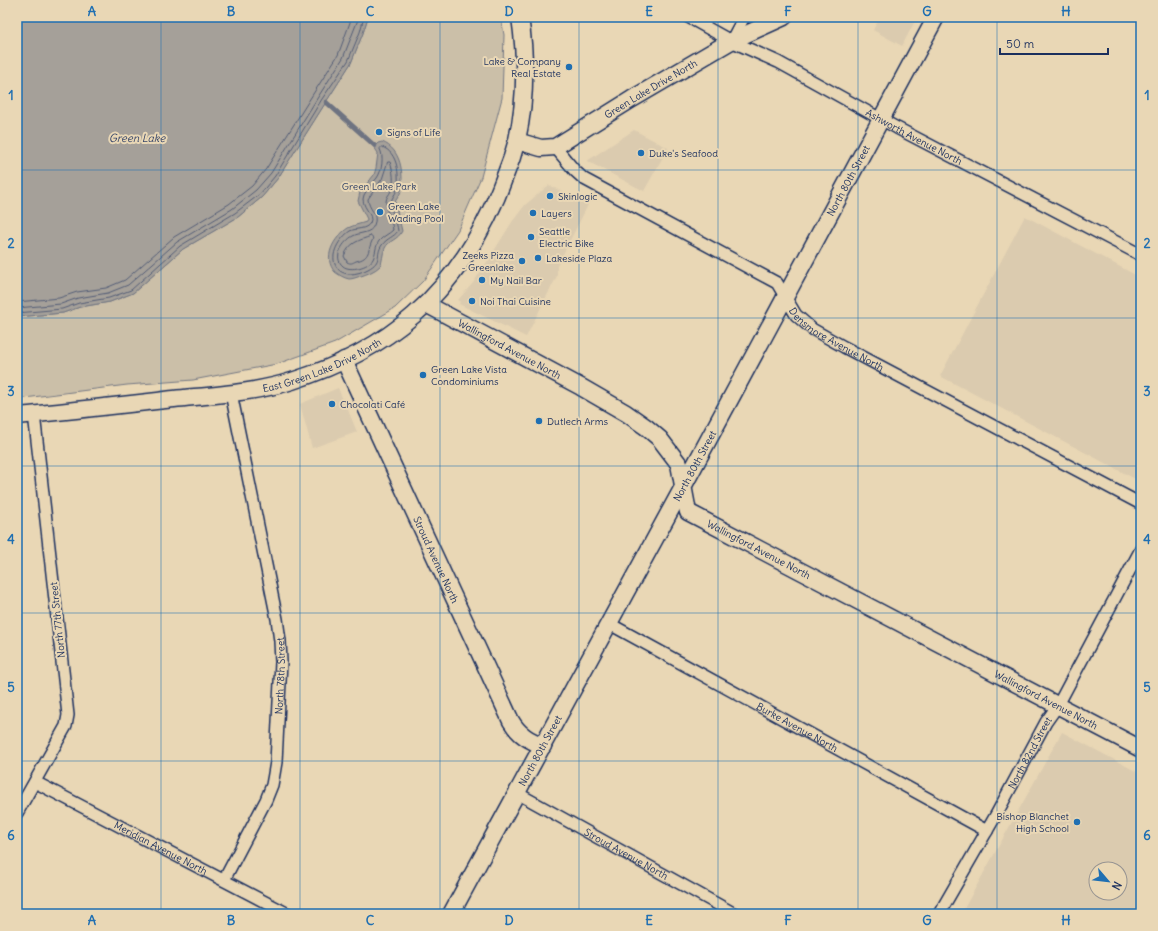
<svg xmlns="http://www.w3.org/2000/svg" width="1158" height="931" viewBox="0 0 1158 931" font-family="Delius,sans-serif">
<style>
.built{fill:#dbcbaf;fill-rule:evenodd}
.green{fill:#cbbfa8;stroke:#737783}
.water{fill:#a5a099;stroke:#6e7381}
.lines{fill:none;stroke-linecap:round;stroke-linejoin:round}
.shore{stroke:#525c76;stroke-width:1}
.stream{stroke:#6e7381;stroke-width:4.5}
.street-casing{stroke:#1b2f5e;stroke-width:14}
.secondary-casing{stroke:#1b2f5e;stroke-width:19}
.street{stroke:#e9d7b5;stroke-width:11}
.secondary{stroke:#e9d7b5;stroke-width:16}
.grid{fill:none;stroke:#1f6fb2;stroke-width:1;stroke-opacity:0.55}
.poi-dot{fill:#1f6fb2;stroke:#e9d7b5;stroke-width:1.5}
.labels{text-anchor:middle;stroke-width:4;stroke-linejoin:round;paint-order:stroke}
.poi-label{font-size:10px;fill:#1b2f5e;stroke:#e9d7b5;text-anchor:start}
.street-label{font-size:10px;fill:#1b2f5e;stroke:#e9d7b5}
.park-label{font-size:10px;fill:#354569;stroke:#e9d7b5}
.water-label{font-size:11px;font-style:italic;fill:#37466a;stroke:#e9d7b5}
.neatline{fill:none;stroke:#1f6fb2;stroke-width:1.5}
.grid-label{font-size:13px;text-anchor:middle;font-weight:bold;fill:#1f6fb2}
</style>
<rect width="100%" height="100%" fill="#e9d7b5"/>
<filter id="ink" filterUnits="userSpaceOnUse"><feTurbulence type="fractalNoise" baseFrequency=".025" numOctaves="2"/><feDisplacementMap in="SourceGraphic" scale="8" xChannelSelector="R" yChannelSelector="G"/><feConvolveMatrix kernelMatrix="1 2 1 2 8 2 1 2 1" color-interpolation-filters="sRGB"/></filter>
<g filter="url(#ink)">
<!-- built -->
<path class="built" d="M872,17h45l-15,29 -29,-16 5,-9z
M634,130l34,18 -24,43 -57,-30z
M549,185l39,20 -31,61v10l-31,61 -67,-33 1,-2 -2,-2 15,-17 14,-21 25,-40 13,-17z
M1025,216l116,62v204l-201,-106z
M338,388l5,12h1l13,32 -45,16 -12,-44z
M1062,732l79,42v140h-180zM1096,869h24v24h-24z"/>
<!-- green -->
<path class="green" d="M368,17h133l3,18 -2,63 -21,79 -23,53 -35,51 -28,27 -60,35 -58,21 -84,16 -66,5 -110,14v-82l46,-4 17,-6 30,-5 23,-9 50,-44 55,-32 24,-20 16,-19 48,-76 25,-39 12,-30z"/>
<!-- water -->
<path class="water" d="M17,17h351l-5,16 -12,30 -25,39 -48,76 -16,19 -24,20 -55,32 -50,44 -23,9 -30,5 -17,6 -46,4z
M382,142c19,7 22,31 19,49 -1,4 -4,7 -6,11l7,29c-4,9 -13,9 -17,17 -3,6 -2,13 -5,18 -5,5 -13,8 -19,10 -4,1 -8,3 -12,3 -5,-1 -10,-4 -14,-7 -13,-14 -1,-35 13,-44 6,-3 12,-4 18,-6l1,-3 -9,-18 2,-9 14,-17 2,-7 2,-15 -4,-6 4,-4z"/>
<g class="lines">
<!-- shore -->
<path class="shore" d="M382,147c16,5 18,29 15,43 -2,5 -6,8 -6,14 0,9 6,17 7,27 -4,6 -11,7 -16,14 -7,10 1,16 -14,24 -5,3 -13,5 -18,5 -5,0 -10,-2 -13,-6 -9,-13 3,-30 13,-37 6,-3 16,-1 20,-8 5,-9 -11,-17 -6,-28 3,-6 8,-11 13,-17 5,-7 7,-21 3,-29z
M388,162h2c3,8 5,21 1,29 -2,4 -5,6 -5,11 0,10 6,18 7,28 -4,4 -10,6 -14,11 -4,6 -3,12 -6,18 -4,8 -23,13 -30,7 -11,-9 1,-25 10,-30 7,-4 18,-2 21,-11 5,-11 -6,-16 -6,-26l14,-20z
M371,236l2,3c-6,11 -2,19 -17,22 -4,2 -5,3 -9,1l-3,-6c6,-14 14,-15 27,-20z
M17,302l42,-4 18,-6 29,-4 19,-8 49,-43 55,-33 23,-18 14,-17 47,-75 25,-39 14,-38
M17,308l44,-4 17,-6 30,-5 20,-8 49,-43 55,-33 24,-19 15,-17 47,-76 25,-39 16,-41
M17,313l45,-4 17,-6 30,-5 22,-8 49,-44 55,-33 25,-19 15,-18 47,-77 26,-38 12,-29 4,-15"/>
<!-- stream -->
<path class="stream" d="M326,102l49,44"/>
<defs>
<g id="street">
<path id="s1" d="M688,17l43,24 47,21 119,66 244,127"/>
<path d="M731,41l13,-24"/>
<path id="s2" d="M555,147l20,24 9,8 193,104 19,32 16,14 32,18 297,157"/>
<path id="s3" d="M608,623l379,208"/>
<path id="s4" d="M35,782l253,132"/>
<path id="s5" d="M517,793l218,121"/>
<path d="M17,813l49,-87 2,-11 -34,-301"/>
<path id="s6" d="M224,880l42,-80 6,-15 2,-11 2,-12 5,-100 -1,-21 -3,-22 -46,-226"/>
<path id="s7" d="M939,914l57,-99 50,-93 12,-17 83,-156"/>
</g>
<g id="secondary">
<path id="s8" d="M517,141l24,7 14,-1 77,-48 99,-58 53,-24"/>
<path id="s9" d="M426,304l155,83 45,26 20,14 14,12 19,25 9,48 453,237"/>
<path id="s10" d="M344,360l167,361c8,14 18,19 32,25"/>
<path id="s11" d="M17,416c52,-5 104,-11 157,-17 39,-4 80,-6 118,-18 44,-14 87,-35 122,-66 42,-37 72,-87 91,-139 5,-12 9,-24 12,-36 9,-40 9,-82 3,-123"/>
<path id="s12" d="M451,914l232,-427 253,-470"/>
</g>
</defs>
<!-- street casing -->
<use href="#street" class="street-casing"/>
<!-- secondary casing -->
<use href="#secondary" class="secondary-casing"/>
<!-- street -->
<use href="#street" class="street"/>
<!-- secondary -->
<use href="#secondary" class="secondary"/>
</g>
</g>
<!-- grid -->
<path class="grid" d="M161,17v897M300,17v897M440,17v897M579,17v897M718,17v897M858,17v897M997,17v897M17,170h1124M17,318h1124M17,466h1124M17,613h1124M17,761h1124"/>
<!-- markers -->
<g class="poi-dot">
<circle cx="569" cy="67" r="4"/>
<circle cx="379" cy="132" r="4"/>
<circle cx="641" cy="153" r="4"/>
<circle cx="550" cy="196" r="4"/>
<circle cx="380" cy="212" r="4"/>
<circle cx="533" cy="213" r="4"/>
<circle cx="531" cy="237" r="4"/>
<circle cx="538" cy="258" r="4"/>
<circle cx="522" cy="261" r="4"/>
<circle cx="482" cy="280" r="4"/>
<circle cx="472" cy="301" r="4"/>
<circle cx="423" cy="375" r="4"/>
<circle cx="332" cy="404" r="4"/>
<circle cx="539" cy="421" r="4"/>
<circle cx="1077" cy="822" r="4"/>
</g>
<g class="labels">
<!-- poi labels -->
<g class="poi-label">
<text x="561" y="65" text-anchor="end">Lake &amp; Company<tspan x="561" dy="12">Real Estate</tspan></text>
<text x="387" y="136">Signs of Life</text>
<text x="649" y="157">Duke's Seafood</text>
<text x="558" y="200">Skinlogic</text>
<text x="388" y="210">Green Lake<tspan x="388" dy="12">Wading Pool</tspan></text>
<text x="541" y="217">Layers</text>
<text x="539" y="235">Seattle<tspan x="539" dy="12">Electric Bike</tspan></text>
<text x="514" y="259" text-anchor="end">Zeeks Pizza<tspan x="514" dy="12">- Greenlake</tspan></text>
<text x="546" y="262">Lakeside Plaza</text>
<text x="490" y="284">My Nail Bar</text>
<text x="480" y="305">Noi Thai Cuisine</text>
<text x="431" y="373">Green Lake Vista<tspan x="431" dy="12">Condominiums</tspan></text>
<text x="340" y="408">Chocolati Café</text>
<text x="547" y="425">Dutlech Arms</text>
<text x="1069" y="820" text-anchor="end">Bishop Blanchet<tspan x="1069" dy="12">High School</tspan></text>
</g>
<!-- street labels -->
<g class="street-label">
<text dy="4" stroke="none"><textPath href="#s8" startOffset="151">Green Lake Drive North</textPath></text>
<text dy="4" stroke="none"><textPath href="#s1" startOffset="256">Ashworth Avenue North</textPath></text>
<text dy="4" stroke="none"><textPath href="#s12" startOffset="834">North 80th Street</textPath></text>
<text dy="4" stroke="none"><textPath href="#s2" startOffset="347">Densmore Avenue North</textPath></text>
<text dy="4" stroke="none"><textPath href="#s9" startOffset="95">Wallingford Avenue North</textPath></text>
<text dy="4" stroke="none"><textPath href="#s11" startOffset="311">East Green Lake Drive North</textPath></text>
<text dy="4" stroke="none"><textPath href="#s12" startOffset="510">North 80th Street</textPath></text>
<text dy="4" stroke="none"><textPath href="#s9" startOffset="431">Wallingford Avenue North</textPath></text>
<text dy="4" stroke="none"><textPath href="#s10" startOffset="220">Stroud Avenue North</textPath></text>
<text transform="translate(57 620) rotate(-96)" y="4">North 77th Street</text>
<text dy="4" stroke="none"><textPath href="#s6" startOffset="216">North 78th Street</textPath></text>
<text dy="4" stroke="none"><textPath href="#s9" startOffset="755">Wallingford Avenue North</textPath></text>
<text dy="4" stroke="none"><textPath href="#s3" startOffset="216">Burke Avenue North</textPath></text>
<text dy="4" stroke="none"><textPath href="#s12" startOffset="186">North 80th Street</textPath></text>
<text dy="4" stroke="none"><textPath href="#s7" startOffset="185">North 82nd Street</textPath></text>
<text dy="4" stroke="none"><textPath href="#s4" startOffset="142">Meridian Avenue North</textPath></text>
<text dy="4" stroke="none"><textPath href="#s5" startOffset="125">Stroud Avenue North</textPath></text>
</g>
<!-- park labels -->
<g class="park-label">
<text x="379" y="190">Green Lake Park</text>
</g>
<!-- water labels -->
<g class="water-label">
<text x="137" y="142">Green Lake</text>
</g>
</g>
<!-- margin -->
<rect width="1158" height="931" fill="none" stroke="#e9d7b5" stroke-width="44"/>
<!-- north arrow -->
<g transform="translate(1108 881) rotate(118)"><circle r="19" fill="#e9d7b5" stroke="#979492"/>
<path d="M0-3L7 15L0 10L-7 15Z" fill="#1f6fb2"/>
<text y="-6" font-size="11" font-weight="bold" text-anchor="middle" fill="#1b2f5e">N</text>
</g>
<!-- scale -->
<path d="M1000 48v6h108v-6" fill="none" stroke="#1b2f5e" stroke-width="2"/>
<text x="1006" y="48" font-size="12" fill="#1b2f5e" stroke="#e9d7b5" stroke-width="3" paint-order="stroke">50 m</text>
<rect x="22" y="22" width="1114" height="887" class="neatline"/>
<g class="grid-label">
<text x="92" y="16">A</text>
<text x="231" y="16">B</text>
<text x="370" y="16">C</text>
<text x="509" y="16">D</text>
<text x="649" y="16">E</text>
<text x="788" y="16">F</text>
<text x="927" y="16">G</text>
<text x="1066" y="16">H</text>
<text x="11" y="100">1</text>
<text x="1147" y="100">1</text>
<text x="11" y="248">2</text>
<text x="1147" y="248">2</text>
<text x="11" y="396">3</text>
<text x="1147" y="396">3</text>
<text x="11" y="544">4</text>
<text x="1147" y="544">4</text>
<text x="11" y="692">5</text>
<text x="1147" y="692">5</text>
<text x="11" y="840">6</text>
<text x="1147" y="840">6</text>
<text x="92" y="925">A</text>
<text x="231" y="925">B</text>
<text x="370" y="925">C</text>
<text x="509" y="925">D</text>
<text x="649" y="925">E</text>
<text x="788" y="925">F</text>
<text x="927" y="925">G</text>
<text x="1066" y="925">H</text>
</g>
</svg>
